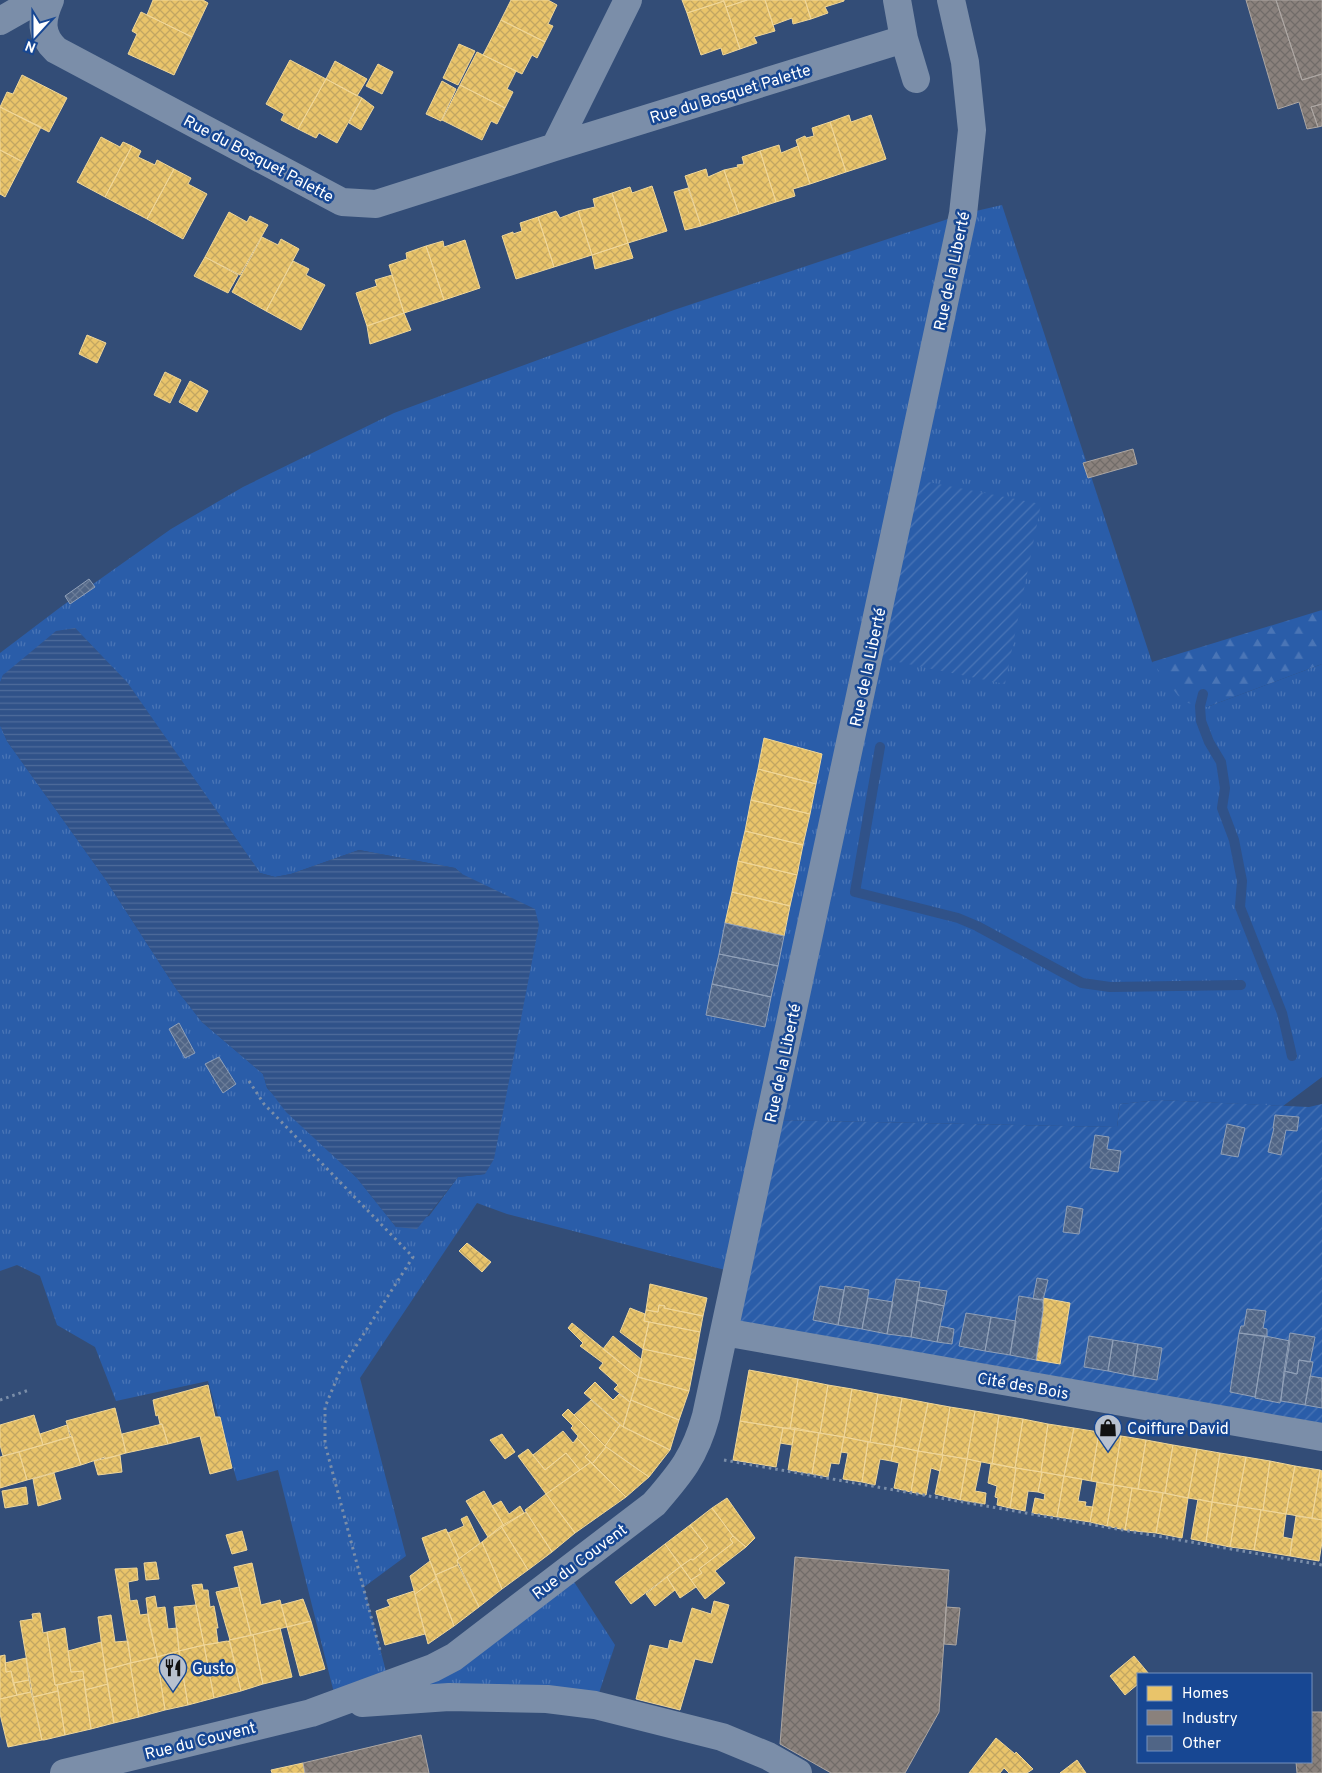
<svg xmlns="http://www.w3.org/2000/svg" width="1322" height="1773" viewBox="0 0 1322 1773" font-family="Overpass,sans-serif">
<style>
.grass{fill:url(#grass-tufts)}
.forest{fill:url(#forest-firs)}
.garden{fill:url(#garden-furrows)}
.water{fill:url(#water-rules)}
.homes{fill:url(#homes-cross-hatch);stroke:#f0d697}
.industry{fill:url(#industry-cross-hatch);stroke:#ada7a3}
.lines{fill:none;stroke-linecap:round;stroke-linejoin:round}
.stream{stroke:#305289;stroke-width:10}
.building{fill:url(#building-cross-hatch);stroke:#90a0b8}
.path{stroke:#7b8ea9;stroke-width:3;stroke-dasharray:2.5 4;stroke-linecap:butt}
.minor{stroke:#7b8ea9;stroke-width:28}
.labels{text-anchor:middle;stroke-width:5;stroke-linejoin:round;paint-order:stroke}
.street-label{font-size:16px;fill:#fff;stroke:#174793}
.poi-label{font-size:16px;fill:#fff;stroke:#174793;text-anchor:start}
</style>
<defs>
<pattern id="grass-tufts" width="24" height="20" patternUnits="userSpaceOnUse" patternTransform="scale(1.25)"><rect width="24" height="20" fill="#2a5da9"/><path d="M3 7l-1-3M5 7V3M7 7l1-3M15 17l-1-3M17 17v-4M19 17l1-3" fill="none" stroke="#4a75b6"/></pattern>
<pattern id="forest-firs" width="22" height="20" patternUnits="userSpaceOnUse" patternTransform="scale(1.25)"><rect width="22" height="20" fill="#2a5da9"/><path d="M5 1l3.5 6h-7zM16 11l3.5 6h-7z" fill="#4a75b6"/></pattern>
<pattern id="garden-furrows" width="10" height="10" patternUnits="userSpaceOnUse" patternTransform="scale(1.25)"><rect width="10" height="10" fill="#2a5da9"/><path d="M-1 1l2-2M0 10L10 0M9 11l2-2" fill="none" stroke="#4a75b6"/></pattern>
<pattern id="water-rules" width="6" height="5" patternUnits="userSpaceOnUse" patternTransform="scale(1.25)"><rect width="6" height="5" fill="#305289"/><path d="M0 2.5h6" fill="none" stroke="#4f6c9b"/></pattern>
<pattern id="homes-cross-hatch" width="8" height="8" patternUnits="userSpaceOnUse" patternTransform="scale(1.25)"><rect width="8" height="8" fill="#e9c46a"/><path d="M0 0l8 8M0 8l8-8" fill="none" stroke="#c2a662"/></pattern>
<pattern id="industry-cross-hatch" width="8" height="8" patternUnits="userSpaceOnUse" patternTransform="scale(1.25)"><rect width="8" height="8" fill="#8a817c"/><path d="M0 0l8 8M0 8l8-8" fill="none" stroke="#716c69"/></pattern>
<pattern id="building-cross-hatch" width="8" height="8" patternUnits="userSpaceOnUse" patternTransform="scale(1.25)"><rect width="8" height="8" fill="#506586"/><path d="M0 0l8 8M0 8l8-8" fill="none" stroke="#6a7c98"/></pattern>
</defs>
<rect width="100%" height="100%" fill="#334d77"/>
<!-- grass -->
<path class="grass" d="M1002,205l150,457 55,45 115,-43v413l-39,29 -124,-6 -39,4 -3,23 -346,-7 -34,153 -230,-59 -30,-11 -117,175 46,178 -42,31 25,96 178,-112 48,74 -20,60h-258l-59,-235 -41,11 -29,-100 -92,20 -21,-54 -38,-22 -17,-49 -23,-11 -17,6v-546l7,16 99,139 71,110 25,32 61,52 4,14 90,90 39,49 33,-11 29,-39 27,-3 -23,-300 -7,-6 -96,-18 -68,24 -16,3 -15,-4 -133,-190 -52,-55 -72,47 -3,8v-30l62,-47 109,-77 72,-42 151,-74 280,-103 289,-96z"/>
<!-- forest -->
<path class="forest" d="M1322,610v54l-115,43 -24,-5 -31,-40z"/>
<!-- garden -->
<path class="garden" d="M907,478l134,26 -36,180 -136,-28z
M1159,1100l150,7 13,-3v333l-598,-105 47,-212 346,7 3,-23z"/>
<!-- water -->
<path class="water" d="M75,628l52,54 133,191 15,4 16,-3 68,-24 96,18 7,6 73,35 4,16 -45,234 -9,15 -27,3 -41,52 -21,-2 -39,-49 -71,-66 -19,-25 -4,-13 -61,-52 -25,-32 -71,-110 -99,-139 -7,-16v-42l3,-8 53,-44z"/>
<!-- homes -->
<path class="homes" d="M153,0h50l5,3 -16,34 -45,-22z
M511,0h37l9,5 -9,19 5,2 -8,16 -44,-22z
M682,0h41l1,1 -37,12z
M723,0h24l-21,7z
M747,0h18l10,31 -21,6 3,6 -17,6 -14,-42z
M765,0h40l6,19 -18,5 -1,-6 -19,7z
M805,0h39v1l-19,6 3,6 -17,6z
M724,1l16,48 -17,6 -2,-7 -20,7 -14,-42z
M141,12l51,25 -18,38 -46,-21 9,-20 -5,-3z
M501,20l44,22 -8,16 -5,-3 -10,19 -39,-19z
M459,44l16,7 -17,34 -15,-7z
M477,52l39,19 -9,18 6,3 -8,16 -45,-23z
M290,60l36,19 -28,50 -17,-9 3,-6 -18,-10z
M335,61l32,18 -10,17 -31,-17z
M378,64l15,8 -11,22 -16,-8z
M22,75l45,23 -18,34 -49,-25 7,-15 6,2z
M326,79l36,19 -25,45 -18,-10 -3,5 -18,-9z
M442,81l14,8 -15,32 -15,-7z
M460,85l45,23 -8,16 -6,-3 -9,19 -40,-20z
M362,98l12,9 -13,23 -12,-7z
M0,107l41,20 -18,35 -23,-12z
M849,115l2,7 20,-7 15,44 -40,13 -16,-50z
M830,122l16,50 -36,12 -14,-44 9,-4 1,2 8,-2 -2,-8z
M101,137l19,10 3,-5 9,4 -27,51 -28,-15z
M779,145l2,8 17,-7 12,38 -17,5 2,7 -19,6 -16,-51z
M132,146l9,5 -3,6 17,8 2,-5 17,9 -27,50 -42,-22z
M0,150l23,12 -18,35 -5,-3z
M760,151l16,51 -37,12 -15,-44 14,-3 -1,-2 7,-1 -2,-7z
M174,169l17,9 -3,6 19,10 -24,45 -36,-20z
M706,169l2,8 16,-7 15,44 -38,12 -16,-50z
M652,186l15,45 -39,12 -16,-50 18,-6 2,6z
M688,188l13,38 -16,4 -11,-38z
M612,193l16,50 -36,12 -14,-44 17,-4 -2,-8z
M556,211l4,7 18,-7 14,44 -38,12 -16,-50z
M229,212l18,10 3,-6 18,9 -28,50 -35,-18z
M538,217l16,50 -38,12 -14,-43 11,-4v2l9,-3 -2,-8z
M262,237l16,8 3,-6 18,10 -33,62 -34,-19z
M465,240l15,48 -36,12 -18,-54 17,-5 1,6z
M628,243l5,15 -38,11 -3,-14z
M426,246l18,54 -40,13 -15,-48 18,-6 -1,-6z
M205,257l33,18 -10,18 -34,-17z
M293,261l16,8 -3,6 19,10 -24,45 -35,-19z
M392,275l12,38 -37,13 -11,-33 21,-7 -2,-6z
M404,313l7,17 -41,14 -3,-18z
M87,335l19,8 -9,20 -18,-9z
M165,372l16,8 -11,23 -16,-8z
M190,381l18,10 -11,21 -18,-10z
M764,738l58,16 -6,30 -58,-15z
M758,769l58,15 -6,30 -59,-14z
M751,800l59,14 -7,31 -58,-14z
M745,831l58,14 -6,30 -59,-14z
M738,861l59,14 -7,31 -58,-14z
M732,892l58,14 -6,30 -59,-13z
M467,1243l24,19 -9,10 -23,-21z
M650,1284l57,14 -4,18 -39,-8 1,-2 -6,-1 -1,7 -12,-2z
M1043,1298l27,5 -10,61 -24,-4 7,-50z
M659,1305l6,1 -1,2 39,8 -3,16 -56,-11 2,-11 12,2z
M630,1308l15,6 -1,7 5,1 -6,27 -23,-17z
M649,1322l51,10 -5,28 -52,-11z
M572,1323l66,54 -8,25 -16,-13 4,-4 -19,-17 4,-5 -23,-17 3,-3 -15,-15z
M613,1336l29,24 -4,17 -35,-28z
M643,1349l52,11 -6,31 -51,-14z
M749,1370l49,9 -8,50 -50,-8z
M638,1377l51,14 -10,29 -48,-20z
M798,1379l30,6 -8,48 -30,-4z
M595,1382l18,18 6,-6 11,8 -7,25 -39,-34z
M208,1385l7,32h5l12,51 -22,6 -10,-38 -32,8 -6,-20h-2l-2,-9 -2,1 -3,-16z
M828,1385l24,4 -8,48 -24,-4z
M852,1389l26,5 -8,48 -26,-5z
M878,1394l24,4 -8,48 -24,-4z
M902,1398l26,5 -10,48 -24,-5z
M591,1400l29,25 -15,21 -31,-31z
M631,1400l48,20 -9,30 -47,-23z
M928,1403l22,4 -8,48 -24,-4z
M950,1407l25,4 -8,48 -25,-4z
M115,1408l11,45 -21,6v-2l-24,8 -15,-44z
M568,1409l38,38 -14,17 -7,-7 5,-5 -13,-14 1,-2 -7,-8 2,-2 -11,-11z
M975,1411l24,4 -7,49 -25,-5z
M34,1415l9,30 -40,11 -3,-11v-20z
M999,1415l24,4 -8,49 -23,-4z
M1023,1419l25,5 -7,48 -26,-4z
M740,1421l43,7 -7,39 -43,-7z
M162,1424l6,20 -42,9 -4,-19z
M1048,1424l26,4 -10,48 -23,-4z
M67,1425l3,12 -27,8 -3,-11z
M620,1425l50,25 -21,27 -44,-31z
M783,1428h12l-3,17 -12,-2z
M795,1428l24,5 -7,41 -24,-4z
M1074,1428l25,4 -8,49 -27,-5z
M563,1431l10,12 4,-5 13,14 -5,5 6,5 -11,8 -14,-17 -21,17 -12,-15z
M1099,1432l22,4 -8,49 -22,-4z
M819,1433l25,4 -5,27 -8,-1 -3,14 -16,-3z
M502,1434l13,18 -10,7 -15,-19z
M72,1436l9,29 -54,15 -8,-28z
M1121,1436l25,4 -8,49 -25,-4z
M844,1437l24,5 -6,40 -19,-3 5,-26 -7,-1z
M1146,1440l27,5 -8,48 -27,-4z
M868,1442l26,4 -3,15 -11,-2 -5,26 -13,-3z
M1173,1445l24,4 -9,49 -23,-5z
M894,1446l24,5 -7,41 -17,-4 5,-25 -8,-2z
M606,1447l43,30 -23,20 -34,-33z
M528,1449l17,21 21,-17 14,17 -34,24 -28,-38z
M1197,1449l23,4 -8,49 -24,-4z
M918,1451l25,4 -3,16 -9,-3 -5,27 -15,-3z
M19,1452l8,28 -27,8v-31z
M1220,1453l26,4 -9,49 -25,-4z
M120,1455l2,17 -24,3 -4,-14z
M943,1455l24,4 -7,41 -25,-6z
M1246,1457l24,4 -7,49 -26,-4z
M967,1459l14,3 -6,29 11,2 -1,11 -25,-4z
M1270,1461l25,5 -9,48 -23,-4z
M591,1462l35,35 -51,36 -29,-39z
M991,1463l25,5 -6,40 -13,-3 1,-7 -3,-1 2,-11 -9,-3z
M1295,1466l25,4 -8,48 -26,-4z
M1016,1468l26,4 -4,20 -10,-1 -3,20 -15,-3z
M1320,1470l2,1v49l-10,-2z
M1042,1472l22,4 -7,41 -25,-4 3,-15 9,2 1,-6 -7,-2z
M54,1473l7,26 -23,7 -5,-27z
M1064,1476l18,3 -4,22 8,1 -1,4 8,1 -3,15 -33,-5z
M1097,1482l17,3 -7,41 -17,-4z
M1114,1485l18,3 -7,42 -18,-4z
M26,1487l2,17 -23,4 -3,-17z
M1132,1488l31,5 -7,40 -31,-3z
M484,1491l20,35 -16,11 -22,-36z
M1163,1493l25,5 -6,40 -26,-5z
M546,1494l29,39 -23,19 -27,-42z
M727,1498l28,40 -9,9 -13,-11 -21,-28z
M1198,1499l14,3 -6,40 -15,-3z
M501,1501l8,13 11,-8 4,7 -20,13 -12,-20z
M1212,1502l25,4 -7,41 -24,-5z
M1237,1506l24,4 -7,40 -24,-3z
M712,1508l21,28 -3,3 3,4 -34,26 3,4 -11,7 -10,-14 10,-7 2,1 15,-12 -18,-23z
M1261,1510l25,4 -3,23 9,2 -2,17 -36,-6z
M526,1512l26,40 -24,18 -27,-44z
M467,1516l13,27 -21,16 -11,-26 16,-7 -3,-7z
M1296,1516l26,4v22l-3,19 -29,-5z
M690,1525l18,23 -15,12 -2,-1 -10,7 -16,-22z
M501,1526l27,44 -26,19 -20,-47z
M446,1529l13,30 -2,1 1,5 -23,10 -13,-37z
M242,1531l5,19 -15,4 -6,-19z
M733,1536l13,11 -31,24 10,12 -20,16 -14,-19 11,-7 -3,-4 34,-26 -3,-4z
M482,1542l20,47 -23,18 -22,-47z
M665,1544l16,22 -50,38 -16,-22z
M430,1561l7,17 -22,16 -5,-18z
M156,1562l3,17 -13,1 -2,-17z
M252,1563l9,42 19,-5 7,27 -36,8 -17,-68z
M458,1565l21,42 -25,19 -19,-51z
M681,1566l15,21 -16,11 -13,-21z
M137,1568l1,12 -10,2 2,19 7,-1 3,15 8,-1 9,43 -26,6 -16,-94z
M667,1577l8,13 -20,16 -9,-12z
M437,1578l17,48 -26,18 -13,-50z
M202,1584l1,6h5l2,17 4,-1 4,22h-2l2,15 -14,2 -12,-60z
M239,1587l12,48 -21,5 -14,-48z
M414,1591l11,43 -40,11 -9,-34 14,-5 -3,-6z
M155,1596l2,12 8,-1 3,22 9,-1 2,23 -22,6 -8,-34 -3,-25z
M303,1599l8,22 -24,6 -6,-22z
M714,1601l15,4 -17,58 -17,-4 -15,51 -44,-11 14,-54 18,4 2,-9 12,3 10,-35 19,6z
M196,1605l8,40 -25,6 -5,-44z
M40,1613l3,20 4,-1 8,53h2l1,6 -25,6 -13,-76 13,-2 -1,-5z
M111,1615l4,27 13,-1 3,22 -26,7 -7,-53z
M311,1621l14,48 -25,7 -13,-49z
M65,1628l6,44 12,-1 1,8 -27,6h-2l-8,-53z
M280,1628l12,49 -29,7 -10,-49z
M253,1635l10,49 -22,7 -12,-51z
M227,1641l3,1 11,49 -27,7 -10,-53z
M101,1642l7,42 -23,6 -2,-19 -12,1 -3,-21z
M204,1645l10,53 -26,7 -9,-54z
M179,1651l9,54 -23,5 -8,-53z
M5,1655l1,17 5,-1 6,24 -17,4v-43z
M1134,1656l15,18h-11v10l-13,11 -15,-19z
M157,1657l8,53 -26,7 -9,-54z
M26,1658l3,22 -16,3 -2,-12 -5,1 -1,-9z
M130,1663l9,54 -25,6 -9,-53z
M84,1679l7,50 -26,6 -8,-50z
M29,1680l2,12 -14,3 -4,-12z
M108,1684l6,39 -23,6 -6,-39z
M58,1691l7,44 -21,5h-2l-9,-43z
M31,1692l11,48 -34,7 -8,-33v-15z
M996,1738l19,16 1,-2 17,17 -6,4h-18l-5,-5 -4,5h-31z
M1077,1760l9,13h-26z
M303,1763l2,10h-33l-1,-3z"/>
<!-- industry -->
<path class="industry" d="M1246,0h30l26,80 20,-6v30l-11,3 7,20 -11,2 -8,-27 -21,7z
M1276,0h46v74l-20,6z
M1322,104v22l-4,1 -7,-20z
M1133,449l4,15 -49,14 -5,-15z
M795,1557l154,13 -10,142 -34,61h-74l-51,-29z
M946,1607l14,1 -4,37 -12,-1z
M1311,1712h11v61h-25l-1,-11h15z
M421,1735l8,38h-124l-2,-10z"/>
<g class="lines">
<!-- stream -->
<path class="stream" d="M1203,694l-3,12 1,15 8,21 12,20 4,26 -3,20 12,32 8,41 -2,26 42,106 10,43
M880,747l-25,145 103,26 19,8 105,57 28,4 131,-2"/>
</g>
<!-- building -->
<path class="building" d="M89,579l6,8 -25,17 -5,-8z
M725,923l59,13 -6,30 -59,-12z
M719,954l59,12 -7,31 -59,-13z
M712,984l59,13 -6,30 -59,-12z
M179,1023l16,30 -10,5 -16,-29z
M219,1057l17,27 -13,9 -18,-29z
M1275,1115l24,2 -2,14 -11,-1 -5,25 -13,-3 6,-24h-1z
M1227,1124l18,4 -7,29 -17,-3z
M1095,1135l14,2 -2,12 14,2 -3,21 -28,-4z
M1067,1206l16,3 -4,25 -16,-2z
M1037,1278l11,2 -5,20 -10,-1z
M896,1279l24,3 -9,55 -24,-3z
M820,1286l24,4 -6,35 -25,-5z
M845,1286l24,4 -7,39 -24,-4z
M919,1287l28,4 -3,15 -27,-6z
M1019,1296l24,4v10l-7,50 -26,-5z
M868,1298l25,4 -6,32 -25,-5z
M917,1300l27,6 -7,36 -26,-5z
M1247,1309l19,2 -3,17 4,1v8l-28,-4 2,-7h3z
M966,1313l25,4 -6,34 -26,-5z
M991,1317l25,4 -6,34 -25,-4z
M940,1326l14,3 -2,15 -15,-2z
M1239,1333l26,3 -10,61 -25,-5z
M1290,1333l25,4 -5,25 -11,-2 -2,14 -13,-3z
M1089,1336l24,4 -5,31 -24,-4z
M1265,1336l25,5 -10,62 -25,-5z
M1113,1340l25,4 -5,32 -25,-5z
M1138,1344l24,4 -5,32 -24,-4z
M1299,1360l14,2 -8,43 -24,-4 3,-30 13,3z
M1310,1376l12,2v30l-17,-3z"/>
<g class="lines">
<!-- path -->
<path class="path" d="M249,1081l15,23 149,153 -73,114 -15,36v37l56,210
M0,1400l29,-10
M724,1460l598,105"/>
<!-- minor -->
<path class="minor" d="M50,0c-9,20 -10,35 6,50l286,152 34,2 179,-57 349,-108
M897,0l7,39 12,40
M0,21l37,-21
M555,147l73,-147
M724,1332l598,105
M362,1703l87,-6 98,2 48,6 127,32 46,19 30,17
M64,1773l247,-60 122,-45 21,-11 200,-153c27,-31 41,-48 52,-88l257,-1202 9,-84 -7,-68 -14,-62"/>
</g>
<!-- icons -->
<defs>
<symbol id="shop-pin" viewBox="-11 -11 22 30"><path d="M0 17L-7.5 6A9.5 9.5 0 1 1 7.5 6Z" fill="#b8c1cf" stroke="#174793"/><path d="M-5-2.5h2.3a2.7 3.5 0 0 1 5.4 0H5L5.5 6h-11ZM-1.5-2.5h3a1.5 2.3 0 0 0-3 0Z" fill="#111"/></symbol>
<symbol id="restaurant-pin" viewBox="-11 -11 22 30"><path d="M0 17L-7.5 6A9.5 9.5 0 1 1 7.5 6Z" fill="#b8c1cf" stroke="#174793"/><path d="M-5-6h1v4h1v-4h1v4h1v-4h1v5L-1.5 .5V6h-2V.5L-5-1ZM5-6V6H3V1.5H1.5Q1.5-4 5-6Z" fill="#111"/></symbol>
</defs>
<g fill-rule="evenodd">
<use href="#shop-pin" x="1092" y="1412" width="32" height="43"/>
<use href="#restaurant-pin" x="157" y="1652" width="32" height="43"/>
</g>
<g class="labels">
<!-- street labels -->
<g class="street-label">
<text transform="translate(730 93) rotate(-17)" y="6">Rue du Bosquet Palette</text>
<text transform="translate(259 158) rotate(28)" y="6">Rue du Bosquet Palette</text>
<text transform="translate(951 271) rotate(-78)" y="6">Rue de la Liberté</text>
<text transform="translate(867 667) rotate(-78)" y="6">Rue de la Liberté</text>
<text transform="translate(782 1063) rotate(-78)" y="6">Rue de la Liberté</text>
<text transform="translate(1023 1385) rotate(10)" y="6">Cité des Bois</text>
<text transform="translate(579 1561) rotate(-37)" y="6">Rue du Couvent</text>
<text transform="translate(200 1740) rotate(-14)" y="6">Rue du Couvent</text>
</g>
<!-- poi labels -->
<g class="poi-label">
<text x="1127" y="1434">Coiffure David</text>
<text x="192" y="1674">Gusto</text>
</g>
</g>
<!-- legend -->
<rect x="1137" y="1673" width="175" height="90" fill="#174793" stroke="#7491be"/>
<rect x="1147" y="1686" width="25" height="15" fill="#e9c46a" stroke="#7491be"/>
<text x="1182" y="1698" font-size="15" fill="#ffffff">Homes</text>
<rect x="1147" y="1710" width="25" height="15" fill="#8a817c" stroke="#7491be"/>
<text x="1182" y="1723" font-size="15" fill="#ffffff">Industry</text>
<rect x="1147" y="1736" width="25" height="15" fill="#506586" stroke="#7491be"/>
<text x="1182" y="1748" font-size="15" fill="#ffffff">Other</text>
<!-- north arrow -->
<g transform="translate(35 35) rotate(201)" stroke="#174793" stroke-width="4" paint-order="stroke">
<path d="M0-4L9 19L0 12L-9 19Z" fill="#ffffff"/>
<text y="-8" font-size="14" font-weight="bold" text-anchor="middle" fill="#ffffff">N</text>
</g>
</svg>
